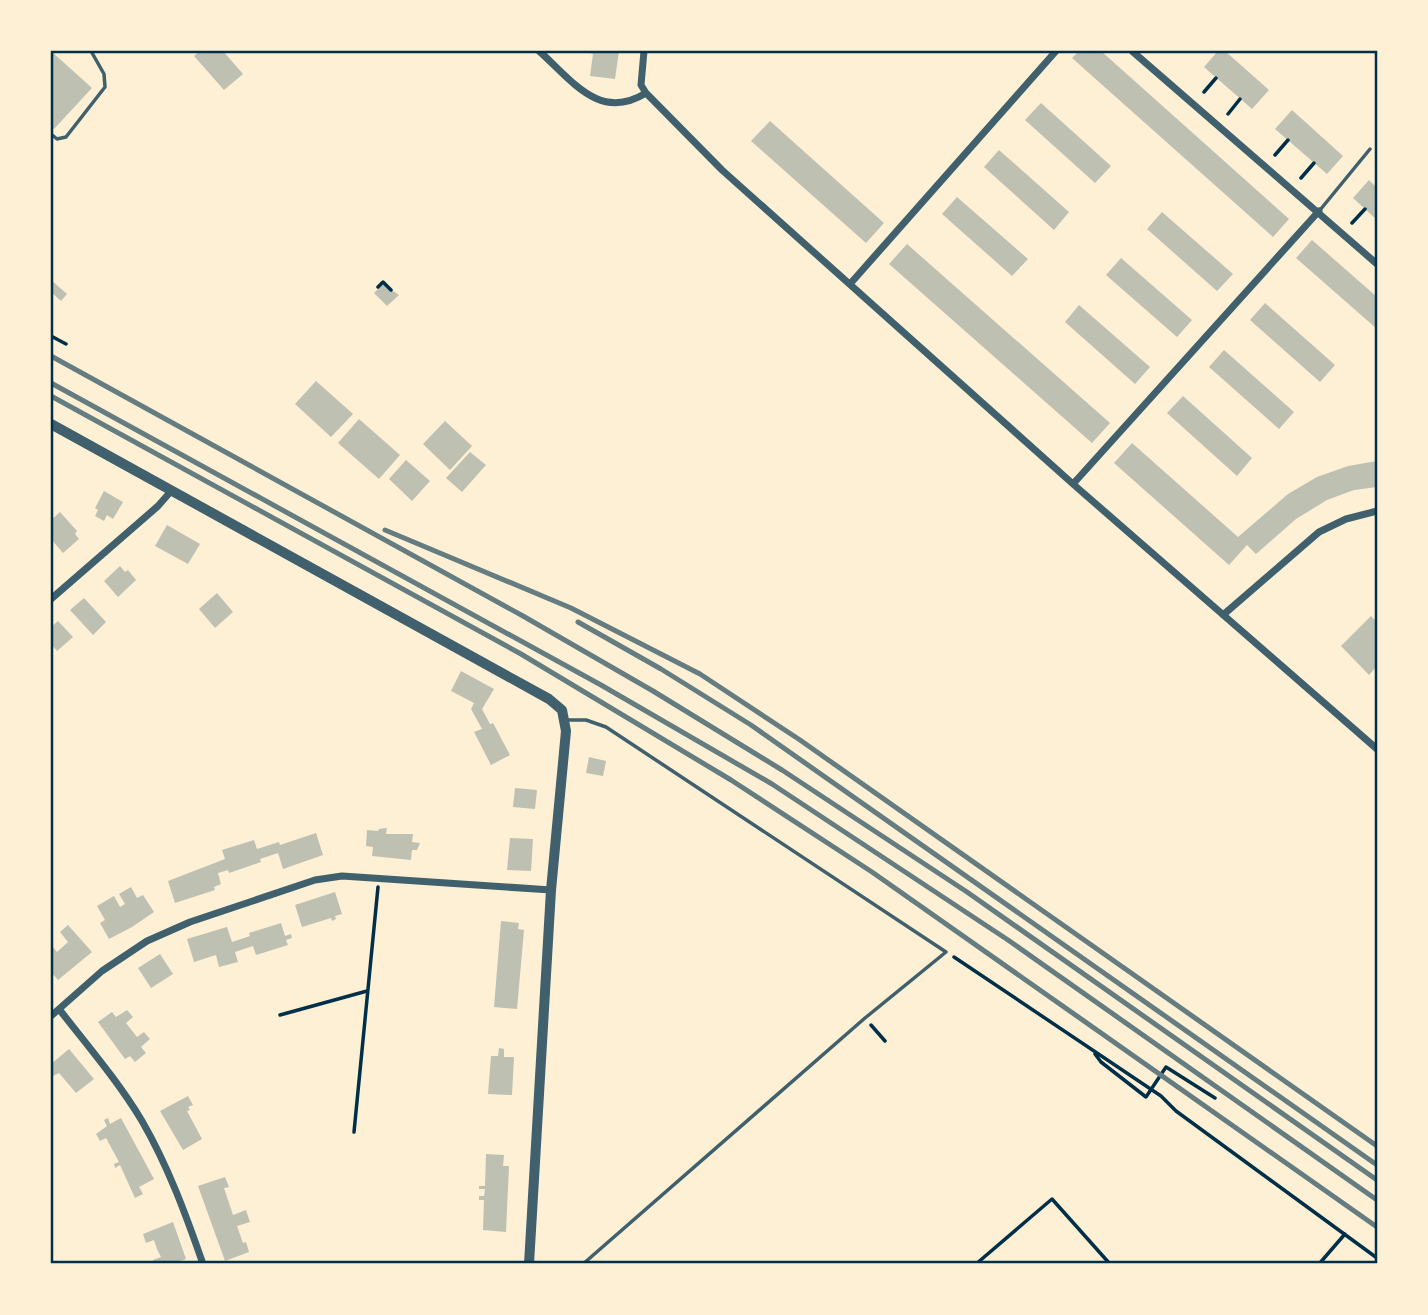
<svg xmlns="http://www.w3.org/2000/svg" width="1428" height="1315" viewBox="0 0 1428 1315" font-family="'Alegreya Sans',sans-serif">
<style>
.building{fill:#bec0b2}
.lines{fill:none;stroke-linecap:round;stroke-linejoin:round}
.path{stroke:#003049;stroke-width:3.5}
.service{stroke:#3f606c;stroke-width:3.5}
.minor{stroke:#3f606c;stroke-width:7}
.tertiary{stroke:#3f606c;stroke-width:10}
.rail{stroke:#657d81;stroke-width:5}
.neatline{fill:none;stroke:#003049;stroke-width:2.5}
</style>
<rect width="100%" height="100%" fill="#fdf0d5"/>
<!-- building -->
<path class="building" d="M51,51l41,37 -38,41 -3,-3z
M200,51h23l20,23 -19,16 -30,-34z
M590,51h29l-4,28 -25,-3 3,-22 -3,-1z
M1079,51h22l188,168 -16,18 -201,-179z
M1218,51h7l44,39 -17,19 -48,-42z
M1041,103l70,63 -16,17 -70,-63z
M1292,110l51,46 -16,18 -52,-45z
M770,121l114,102 -18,20 -115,-102z
M999,150l70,62 -15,18 -70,-63z
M1369,180l8,8v32l-24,-22z
M957,197l71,62 -16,17 -70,-62z
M1162,212l71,62 -16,17 -70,-62z
M1312,240l65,57v32l-81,-71z
M907,244l203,179 -18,20 -203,-179z
M1121,258l71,62 -15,17 -71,-62z
M51,280l16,14 -6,7 -10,-9z
M383,284l16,11 -12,11 -13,-13z
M1265,303l70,62 -15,17 -70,-62z
M1079,305l71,62 -15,17 -70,-62z
M1224,350l70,62 -15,17 -70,-62z
M316,381l37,33 -22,23 -36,-33z
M1183,396l69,62 -15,18 -70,-63z
M359,419l41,36 -21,24 -41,-36z
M445,421l27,25 -22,24 -27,-26z
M1132,443l106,94 50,-43 29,-17 31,-11 29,-5v26l-23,3 -27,10 -31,19 -40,35 -9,-9 -18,20 -115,-102z
M470,452l16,13 -24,27 -16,-14z
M406,460l24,21 -18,20 -23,-22z
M104,491l19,11 -10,17 -6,-4 -3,6 -9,-5 3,-6 -3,-2z
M60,512l17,19 -2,3 4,5 -16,14 -12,-14v-19z
M167,525l33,19 -12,20 -33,-18z
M120,566l5,6 3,-2 8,10 -18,17 -14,-16z
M217,593l16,19 -18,16 -16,-19z
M84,598l22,24 -13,13 -23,-25z
M1371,616l6,6v44l-8,9 -28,-29z
M58,621l15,16 -16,14 -6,-7v-17z
M461,671l33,18 -12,20 8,15 3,-1 17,32 -19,10 -17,-33 8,-3 -11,-20 3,-6 -23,-12z
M589,757l17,4 -3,15 -17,-3z
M515,788l22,2 -2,19 -22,-2z
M387,828l-1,6h27l-1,8 8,1 -3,7h-5l-1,10 -39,-4 1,-9 -7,-1 1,-16 11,1 1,-2z
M316,833l7,22 -40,14 -5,-16 -18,6 1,3 -32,11 -1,-3 -10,3 3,11 -7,3 1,3 -40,13 -7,-22 57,-22 -3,-9 32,-10 3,9 22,-7 1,3z
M510,838l23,1 -2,32 -24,-1z
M131,887l6,11 6,-3 11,17 -22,15 -23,12 -9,-16 5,-3 -8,-14 17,-10 6,11 5,-3 -6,-10z
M335,892l7,22 -7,2 1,3 -4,2 -1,-3 -29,9 -7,-22z
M501,921l18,2 -1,6 6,1 -7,79 -23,-2z
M281,923l4,13 6,-2 1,4 -6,2 2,5 -32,10 -3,-9 -18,6 3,10 -19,5 -3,-12 -22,7 -7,-23 40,-12 5,15 18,-6 -1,-3z
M68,925l24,27 -34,28 -7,-8v-23l2,-2 4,5 11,-10 -8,-10z
M160,954l13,20 -22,14 -13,-20z
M127,1010l6,7 -7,6 11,14 7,-5 6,7 -9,8 5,6 -11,9 -5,-6 -5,3 -27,-37 14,-10 4,5z
M499,1048l5,1v8h10l-2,38 -24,-1 3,-38h7z
M69,1049l25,30 -18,14 -17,-20 -8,4v-13z
M188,1096l5,9 -5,2 2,3 -3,1 15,28 -19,11 -23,-39z
M108,1118l2,6 11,-6 33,61 -15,8 4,7 -8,4 -15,-33 -5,3 -1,-4 5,-2 -13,-24 -6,3 -4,-7 11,-8 -3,-6z
M486,1154l18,1 -1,11h6l-3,66 -23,-2 1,-30h-5v-4h5l1,-7h-6v-3h6z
M225,1177l4,10 -5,1 9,27 13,-5 4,12 -13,4 6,17 3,-1 3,10 -24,9 -27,-75z
M173,1222l13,37 -6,2 1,3h-27l-1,-4 8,-3 -4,-8 -3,-9 -8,3 -3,-9z"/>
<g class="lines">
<!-- path -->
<path class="path" d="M1204,92l12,-14
M1228,114l12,-15
M1275,155l13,-15
M1301,178l13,-15
M1352,223l13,-14
M378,287l5,-5 8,8
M51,336l15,8
M954,957l207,139 15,15 201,147
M280,1015l87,-24
M871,1025l14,16
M1095,1054l6,8 45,35 20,-30 49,31
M354,1132l24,-245
M976,1264l76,-65 58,65
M1319,1264l26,-30"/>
<!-- service -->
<path class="service" d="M51,134l6,5 9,-2 39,-50 -1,-13 -13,-23
M1320,210l50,-61
M566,720h20l20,7 340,225 -81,66 -282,246"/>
<!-- minor -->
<path class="minor" d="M539,51c33,29 60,71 107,42
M644,51l-3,34 5,8 76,77 351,314 304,265
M1132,51l245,213
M850,284l206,-233
M1073,484l246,-273
M51,599l107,-93 14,-16
M1223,615l96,-83 27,-13 31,-8
M59,1009c28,36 59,72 83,112 26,45 44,94 61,143
M51,1016l51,-45 45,-30 43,-19 125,-42 27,-4 209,14"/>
<!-- tertiary -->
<path class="tertiary" d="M51,424l498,275 13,11 4,21 -15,159 -22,374"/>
<!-- rail -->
<path class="rail" d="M51,356l472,260 130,75 129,79 185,122 410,288
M51,383l550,302 171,99 236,156 369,260
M51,396l470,258 210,126 141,92 505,355
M385,530l186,78 129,66 100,66 577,406
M578,622l83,47 90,56 626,440"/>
</g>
<!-- border -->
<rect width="1428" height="1315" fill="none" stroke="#fdf0d5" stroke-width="105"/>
<rect x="52" y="52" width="1324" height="1210" class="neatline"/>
</svg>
